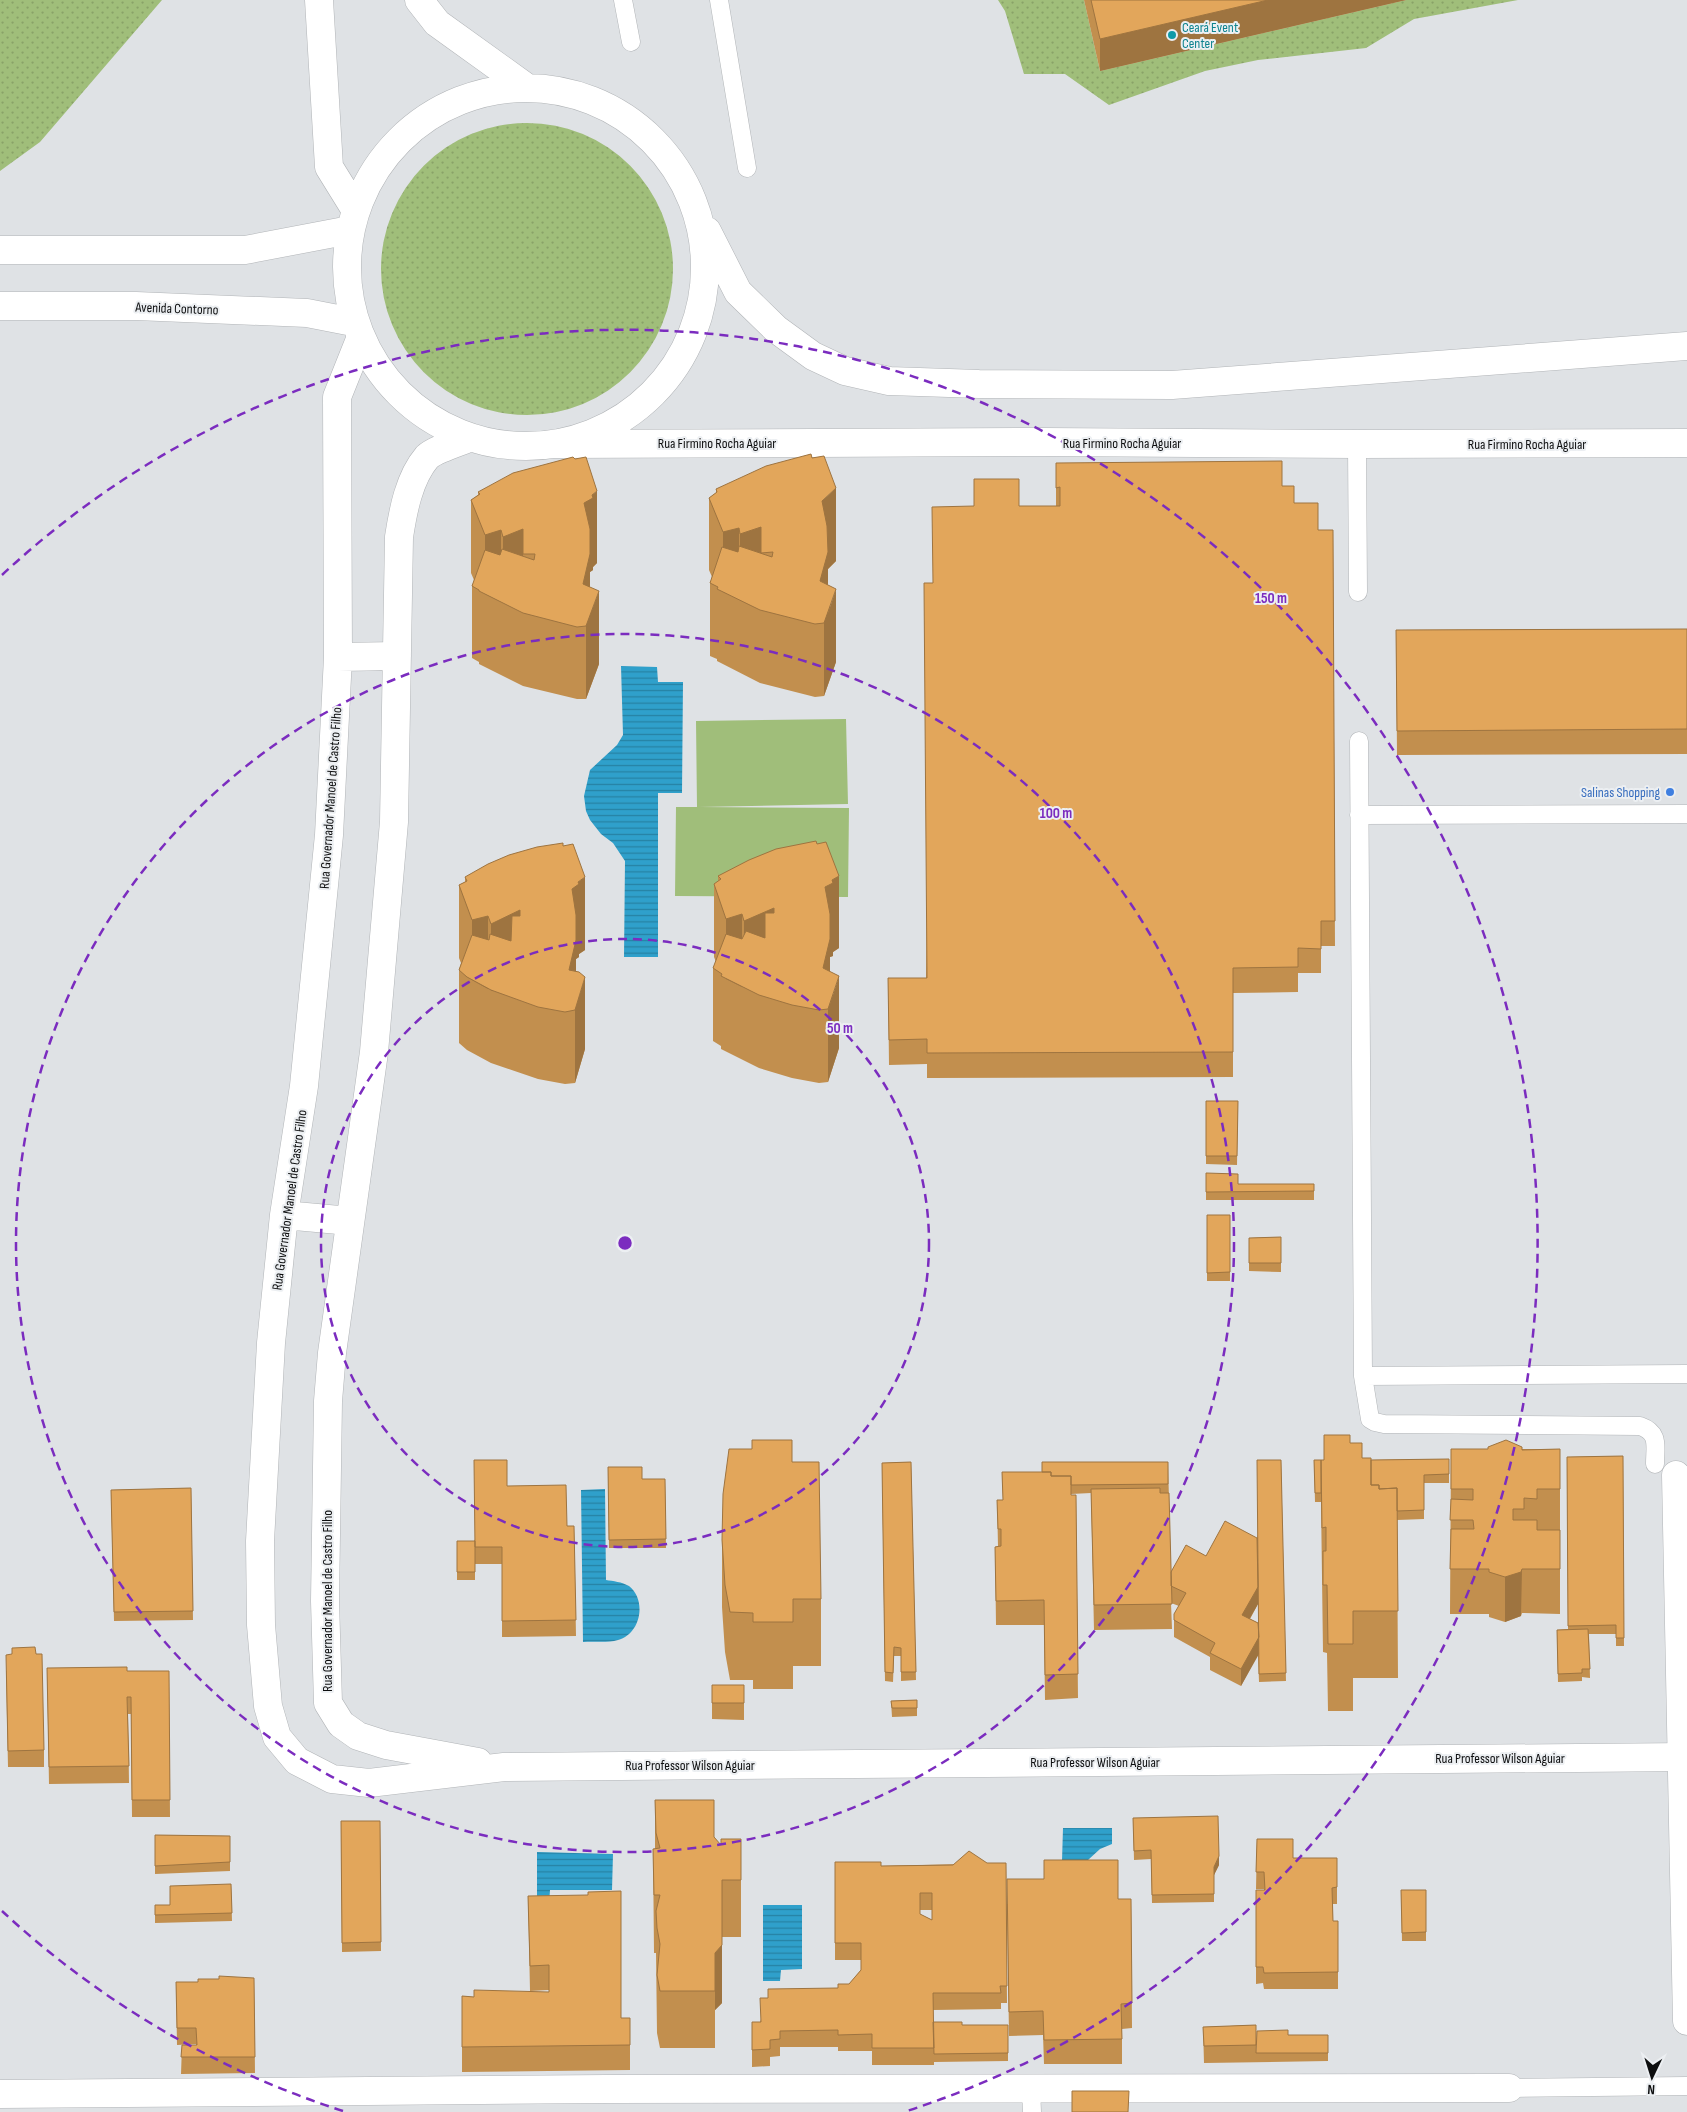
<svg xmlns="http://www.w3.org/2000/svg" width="1687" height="2112" viewBox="0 0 1687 2112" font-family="'Sofia Sans Condensed',sans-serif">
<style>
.grass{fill:url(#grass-dots)}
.park{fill:#a0be7a}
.water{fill:url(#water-rules)}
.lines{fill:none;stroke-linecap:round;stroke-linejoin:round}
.lane-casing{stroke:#b1b4b7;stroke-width:19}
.street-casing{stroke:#b1b4b7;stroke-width:29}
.secondary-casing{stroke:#b1b4b7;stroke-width:29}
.lane{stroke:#fff;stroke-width:18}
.street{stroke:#fff;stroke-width:28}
.secondary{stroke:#fff;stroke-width:28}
.wall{fill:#c28f4e;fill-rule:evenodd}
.shaded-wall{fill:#9e7440}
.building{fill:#e2a65b;stroke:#9e7440;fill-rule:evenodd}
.ring{fill:none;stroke:#7b2cbf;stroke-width:2.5;stroke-dasharray:9 6}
.culture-dot{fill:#0f9aa8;stroke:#eceff2;stroke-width:2}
.shop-dot{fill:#3f7fe0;stroke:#eceff2;stroke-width:2}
.labels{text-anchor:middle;stroke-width:4;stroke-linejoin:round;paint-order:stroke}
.culture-label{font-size:14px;fill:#0d838f;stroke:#eceff2;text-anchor:start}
.street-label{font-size:14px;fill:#0d0e0f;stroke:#eceff2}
.shop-label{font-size:14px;fill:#366cbe;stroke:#eceff2;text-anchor:end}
.centre{fill:#7b2cbf;stroke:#eceff2;stroke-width:2.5}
.ring-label{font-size:15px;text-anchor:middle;font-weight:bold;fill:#7b2cbf;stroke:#eceff2;stroke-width:4;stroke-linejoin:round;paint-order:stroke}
</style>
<defs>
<pattern id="grass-dots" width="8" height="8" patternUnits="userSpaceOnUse" patternTransform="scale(1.25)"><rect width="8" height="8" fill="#a0be7a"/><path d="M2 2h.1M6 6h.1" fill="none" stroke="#89a268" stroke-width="1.8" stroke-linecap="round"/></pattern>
<pattern id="water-rules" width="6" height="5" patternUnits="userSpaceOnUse" patternTransform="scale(1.25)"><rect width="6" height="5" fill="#2fa0cb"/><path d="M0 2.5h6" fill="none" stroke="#2681a3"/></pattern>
</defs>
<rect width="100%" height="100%" fill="#dfe2e5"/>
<!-- grass -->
<path class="grass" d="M0,0h162l-122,142 -40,29z
M998,0h86l16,71 306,-71h112l-104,19 -48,29 -108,12 -53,11 -96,34 -44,-31h-41l-19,-63z
M381 269a146 146 0 1 1 292 0a146 146 0 1 1-292 0Z"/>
<!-- park -->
<path class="park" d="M846,719l2,85 -149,3 150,1 -1,89 -173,-1 1,-89h21l-1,-86z"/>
<!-- water -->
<path class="water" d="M621,666l36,1 1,15h25l-1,111h-24v164h-34l1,-96 -12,-18 -12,-9 -11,-14 -4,-9 -2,-15 6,-26 27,-25 6,-10z
M605,1489l1,91c7,1 16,2 23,6 18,14 12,48 -11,54 -10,3 -24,1 -35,2l-2,-152z
M1063,1828h49v16l-12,5 -12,11 -26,1z
M537,1852l76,2 -1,36h-62l-1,14h-12z
M763,1905h39v64l-21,1 -1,11h-17z"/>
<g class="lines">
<defs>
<path id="lane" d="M623,0l8,42
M719,0l28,168
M1357,444l1,148
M1359,741l4,635 7,43 5,3 9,2 256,2c20,7 15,20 15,38
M1359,815l328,-1
M1363,1376l324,-2
M1509,2088l178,-2
M1031,2089l1,23"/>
<path id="street" d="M1676,1475l11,546
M0,2094l607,-5 902,-1"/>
<path id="secondary" d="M319,0l10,167 26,42
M419,0l18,23 89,64
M347 267a179 179 0 1 1 358 0a179 179 0 1 1-358 0Z
M707,231l31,61 38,37 37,27 32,15 44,10 90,3 193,1 515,-39
M0,250h245l105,-20
M0,306h136l171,7 46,9
M361,337l-24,60 1,260 -9,178 -25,251 -20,129 -13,128 -11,198 1,84 7,81 9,31 20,24 35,18 37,4 135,-16 1183,-10
M469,438c-10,4 -35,12 -42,19 -18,21 -24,54 -28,80l-5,285 -20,230 -42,301 -4,48 -3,200 3,102 13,21 17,12 28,9 92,17
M557,444l488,-2 312,2 330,-1
M338,657l59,-1
M284,1215l66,6"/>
</defs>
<!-- lane casing -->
<use href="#lane" class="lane-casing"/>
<!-- street casing -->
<use href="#street" class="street-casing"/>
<!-- secondary casing -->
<use href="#secondary" class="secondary-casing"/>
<!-- lane -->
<use href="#lane" class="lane"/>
<!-- street -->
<use href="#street" class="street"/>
<!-- secondary -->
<use href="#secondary" class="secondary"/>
</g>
<!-- wall -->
<path class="wall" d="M1084,0h322l-306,71z
M1056,463l226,23 12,17 24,27h15l2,416h-14v27h-23v19l-65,1v84l-306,1v-14l-38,1 -1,-87h38l7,-395 86,-77h37z
M716,489l120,72 -8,8v16l8,77 -12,34 -9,1 -55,-14 -43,-22v-2l-7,-3v-73l2,-6 -3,-7v-72l7,-5z
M478,492l119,71 -4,4v3l-3,2v15l9,77 -13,35h-9l-54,-13 -44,-22v-2l-7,-4v-72l2,-6 -3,-7v-73l7,-5z
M1687,629v125l-290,1 -1,-125z
M718,876l121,72 -6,4v4l-3,1v14l9,77 -11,34 -9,1 -27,-5 -33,-10 -38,-19v-3l-8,-5v-73l3,-6 -2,-5v-73l4,-3z
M465,877l120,73 -6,4v3l-3,2v13l9,77 -10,34 -10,1 -27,-5 -47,-16 -24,-13 -8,-7v-73l2,-7 -2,-5v-73l6,-3z
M1206,1101h32l-1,64 -31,-1z
M1206,1173l32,11h76v16h-108z
M1207,1215h23v66h-23z
M1281,1237v35l-32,-1v-33z
M1350,1443l12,15 9,2 78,-1v24h-25v36l-27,1 1,158h-45v33h-25l-1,-58 -4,-1 -2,-150h-6l-1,-42h10z
M1451,1449h109v165l-38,-1 -1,3 -16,6 -16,-5v-3h-39z
M1623,1456l1,190h-8v-12h-27l1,44 -8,-1v4l-24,1 -1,-52 11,-1 -1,-172z
M1281,1460l5,221 -27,1 -1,-28 -17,32 -31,-16v-13l-36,-20v-17l5,-14 -8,-3 1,26 -78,1 -3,-137 -20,1v1h5l2,203 -33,2 -1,-75h-48l-1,-78 3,-1 -1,-46h6l-1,-28h40l126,-10 3,114 35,-20 51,-18zM1258,1604v19l-8,-4z
M792,1462l29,137v67h-28v23h-40v-9h-23l-5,-28 -3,-45v-67z
M911,1462l5,218 -15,1v-25h-7l-1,26 -8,-1 -3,-218z
M608,1467l34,12h23l1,69h-57z
M507,1486l60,40h7l2,110 -74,1v-73h-27v16h-18v-39h17z
M191,1488l2,132 -79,1 -3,-131z
M36,1654l8,96v17h-36l-2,-96z
M47,1668l80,3h42l1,146h-38l-1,-103h-3l1,69 -80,1z
M712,1685h32v35l-32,-1z
M917,1700v16l-25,1 -1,-16z
M655,1800l59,37 27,43v57h-19v66l-7,7v38h-55l-3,-15 -1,-80h-2l-1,-104h2z
M1133,1818l86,47 -5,10v27l-62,1 -1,-44 -17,1z
M341,1821h39l1,130 -39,1z
M155,1835l75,1v35l-75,3z
M1257,1839l36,19h44v46h-4v17h5v68h-74l-1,-6 -7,1v-94h8v-1h-8z
M835,1862l46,4 125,-3 1,140h-6v6l-68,1v18l29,-3h46v36l-74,1v3h-62v-14h-34v-4h-58v9l-10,1v9l-18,1v-45h8l8,-24 70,-10 11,-4 12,-14v-10h-26zM920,1910h12v10l-12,-6z
M231,1884l1,37 -77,2v-18h15z
M1401,1890h25v51h-24z
M528,1896l93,122h9v52l-168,2v-76l12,1 75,-5v-2l-19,1z
M1118,1899h13l1,129 -10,1v35h-78l-1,-29 -34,1 -2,-132z
M254,1978l1,95 -74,1 1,-29h14v-1l-19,1 -1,-63h22l21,-3z
M1256,2025v28l32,-18h40v26l-124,2 -1,-36z"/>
<!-- shaded-wall -->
<path class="shaded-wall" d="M1268,0h138l-306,71v-32z
M836,488v73l-8,8v44l8,-24v73l-12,34v-73l-4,-42 2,-80z
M597,491v72l-4,4v3l-3,2v43l9,-24v73l-13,35v-73l-3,-42 1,-81 8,-8z
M761,527v73h-21v-66z
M739,528v71l-16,-7v-60z
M523,529v73l-20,1v-66z
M501,530v72l-16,-8v-59z
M839,876v72l-6,4v4l-3,1v47l9,-28v72l-11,34v-73l-5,-41 2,-81 7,-7z
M585,877v73l-6,4v3l-3,2v47l9,-29v72l-10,34v-73l-6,-40 3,-81 6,-7z
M774,908v73l-30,7v-67z
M520,910v72l-29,9v-67z
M742,914v73l-16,-8v-60z
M488,916v73l-16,-9v-60z
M1522,1569l-1,47 -16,6v-45z
M1258,1587v17l-16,28v-17z
M1259,1637v17l-18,32v-17z
M1219,1856v9l-5,10v-8z
M722,1945v58l-7,7v-57z"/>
<!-- building -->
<path class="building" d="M1091,0h177l-168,39z
M811,454l1,4 12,-2 12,32 -14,13 5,25 1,26 -8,29 16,8 -12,34 -9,1 -55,-14 -43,-21 1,-2 -8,-4 12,-36 16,5 1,-6 33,11 1,-5 -12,1v-26l-21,7 -1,-6 -16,4 -14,-34 8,-6 -1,-3 50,-23z
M573,457l2,2 11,-2 11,34 -5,4 1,3 -9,5 6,26v25l-7,30 16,7 -13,35 -9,1 -54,-14 -44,-22v-1l-7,-4 13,-36 15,5 2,-6 32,11 1,-6h-12v-25l-20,8 -2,-7 -16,5 -14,-35 9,-6 -2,-2 35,-19z
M1282,461v25h12v17h24v27h15l2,391h-14v28l-23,-1v19l-65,1v84l-306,1v-14l-38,1 -1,-62h39l-3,-395h9l-1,-76 42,-1v-27h45v27h41v-19l-4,1v-25z
M1687,629v100l-290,2 -1,-101z
M816,841l1,3 9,-2 13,34 -7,4 1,3 -8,4 5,27v25l-7,29 16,8 -11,33 -9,1 -27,-5 -33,-10 -38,-19 1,-2 -9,-6 13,-34 16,5 4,-8 19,7v-25h9v-5l-30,13 -2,-7 -16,5 -12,-35 7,-5 -3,-3 31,-16 27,-11z
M563,843v3l10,-2 12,33 -7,5 1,2 -7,5 4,26v25l-7,30 10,2 6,5 -10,33 -10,2 -27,-5 -47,-17 -24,-13 -8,-7 13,-35 17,5 1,-6 21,7 1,-25h8v-6l-29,14 -3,-8 -16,4 -13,-35 8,-4 -2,-4 23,-13 21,-9 28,-8z
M1206,1101h32l-1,55h-31z
M1206,1173l32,1v10h76v7l-108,1z
M1207,1215h23v57l-23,1z
M1281,1237v26h-32v-25z
M1324,1435h26v8h12v15h9v27h8v4l18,-1 1,123h-45v33h-25l-1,-59h-4v-34h3v-24l-4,1 -1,-68h3z
M752,1440h40v22h27l2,137h-28v23h-40v-9l-23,-1 -5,-27 -3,-45 1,-46 6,-45h23z
M1506,1440l16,7v3l38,-1v40h-23v10l-13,-1v11h-11v11h24v10h23v39h-38l-1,3 -16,5 -16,-5v-3h-39l1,-40h23l-1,-9h-23l1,-21 22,1v-11h-22v-40h37v-2z
M1623,1456l1,182h-8v-13l-48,1 -1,-169z
M1449,1459v15l-25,1v35l-27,1v-23l-18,1v-4h-8v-25z
M474,1460h33v26l59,-1 1,41h7l2,94 -74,1v-74h-27z
M1257,1460h24l5,213 -27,1z
M1314,1460h7v33h-6z
M911,1462l5,210h-15v-24l-7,-1 -1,26 -8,-1 -3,-209z
M1042,1462h126v22l-97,1v-9h-20v-4h-9z
M608,1467h34v12h23l1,60 -57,1z
M1002,1472h49v4h20v19h5l2,179 -33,1 -1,-75 -48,1 -1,-54 6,-1v-17h-3l-1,-29h6z
M191,1488l2,123 -79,1 -3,-122z
M1160,1488v5h9l3,111 -78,1 -3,-116z
M1225,1521l32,17 1,49 -16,28 16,8 1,14 -18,32 -31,-16 5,-10 -41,-23v-6l12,-21 -15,-7v-14l15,-27 20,11z
M457,1541h18v31h-18z
M1588,1629l2,40h-8v4l-24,1 -1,-44z
M35,1647l1,7h6l2,96 -36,1 -2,-96 6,-1v-6z
M127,1667v4h42l1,129h-38l-1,-103h-4l2,69 -80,1 -2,-99z
M712,1685h32v18h-32z
M917,1700v8h-25l-1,-7z
M655,1800h59v37l7,8v-6h20v41h-19v65l-7,8v38h-55l-3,-16 3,-31 -3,-16 -1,-17 4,-16h-6l-1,-46 7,-1 -4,-15z
M1218,1816l1,40 -5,11v27l-62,1 -1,-45 -17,1 -1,-33z
M341,1821h39l1,121 -39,1z
M155,1835l75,1v26l-75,4z
M1257,1839h36v19h44v29l-5,1 1,33h5v51l-74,1 -1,-6h-7v-77h9l-1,-18h-8z
M969,1851l18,12h19l1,123h-7l1,7h-68l1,55h-62v-14l-34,1v-5l-58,1v8l-10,1v9l-18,1v-28h9l-1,-24h8v-9l70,-1v-4h11l12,-14v-27h-26v-81h46v4l72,-1zM920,1893h12v27l-12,-6z
M1044,1860h74v39h13l1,104 -11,1 1,35 -78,1 -1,-29 -34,1 -2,-133h37z
M231,1884l1,29 -77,2v-10h15v-19z
M1401,1890h25v42l-24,1z
M621,1891v127h9v27l-168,2v-51l12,1v-7l75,2v-27l-19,1 -2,-70 60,-1v-3z
M219,1976l35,2 1,79h-74l1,-12h15l-1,-17h-19l-1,-46h22v-3h21z
M933,2022h29v3h46v28l-74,1z
M1256,2025v20l-52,1 -1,-19z
M1288,2030v5h40v18h-72l1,-22z
M1072,2091h57l-1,21h-56z"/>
<!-- distance rings -->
<g class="ring">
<circle cx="625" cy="1243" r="304"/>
<circle cx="625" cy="1243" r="609"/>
<path d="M343 2111A913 913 0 0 1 2 1911M2 575A913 913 0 1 1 907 2111"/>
</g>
<!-- markers -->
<circle class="culture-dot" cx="1172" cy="35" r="5"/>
<circle class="shop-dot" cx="1670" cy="792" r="5"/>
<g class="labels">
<!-- culture labels -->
<g class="culture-label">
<text x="1182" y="32">Ceará Event<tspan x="1182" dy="16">Center</tspan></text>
</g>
<!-- street labels -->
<g class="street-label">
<text transform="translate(177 308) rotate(2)" y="5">Avenida Contorno</text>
<text x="717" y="448">Rua Firmino Rocha Aguiar</text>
<text x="1122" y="448">Rua Firmino Rocha Aguiar</text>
<text x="1527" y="449">Rua Firmino Rocha Aguiar</text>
<text transform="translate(330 798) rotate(-86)" y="5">Rua Governador Manoel de Castro Filho</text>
<text transform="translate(289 1200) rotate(-82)" y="5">Rua Governador Manoel de Castro Filho</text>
<text transform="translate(327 1601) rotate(-90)" y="5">Rua Governador Manoel de Castro Filho</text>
<text x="1500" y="1763">Rua Professor Wilson Aguiar</text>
<text x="1095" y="1767">Rua Professor Wilson Aguiar</text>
<text x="690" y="1770">Rua Professor Wilson Aguiar</text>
</g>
<!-- shop labels -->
<g class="shop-label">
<text x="1660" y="797">Salinas Shopping</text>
</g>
</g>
<circle cx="625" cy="1243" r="8" class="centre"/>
<g class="ring-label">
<text x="1271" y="603">150 m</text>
<text x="1056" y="818">100 m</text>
<text x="840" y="1033">50 m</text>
</g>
<!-- north arrow -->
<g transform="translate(1652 2077) rotate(184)" stroke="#eceff2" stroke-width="4" paint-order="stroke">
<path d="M0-4L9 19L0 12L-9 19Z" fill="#0d0e0f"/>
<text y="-8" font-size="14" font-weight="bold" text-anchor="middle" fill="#0d0e0f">N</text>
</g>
</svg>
